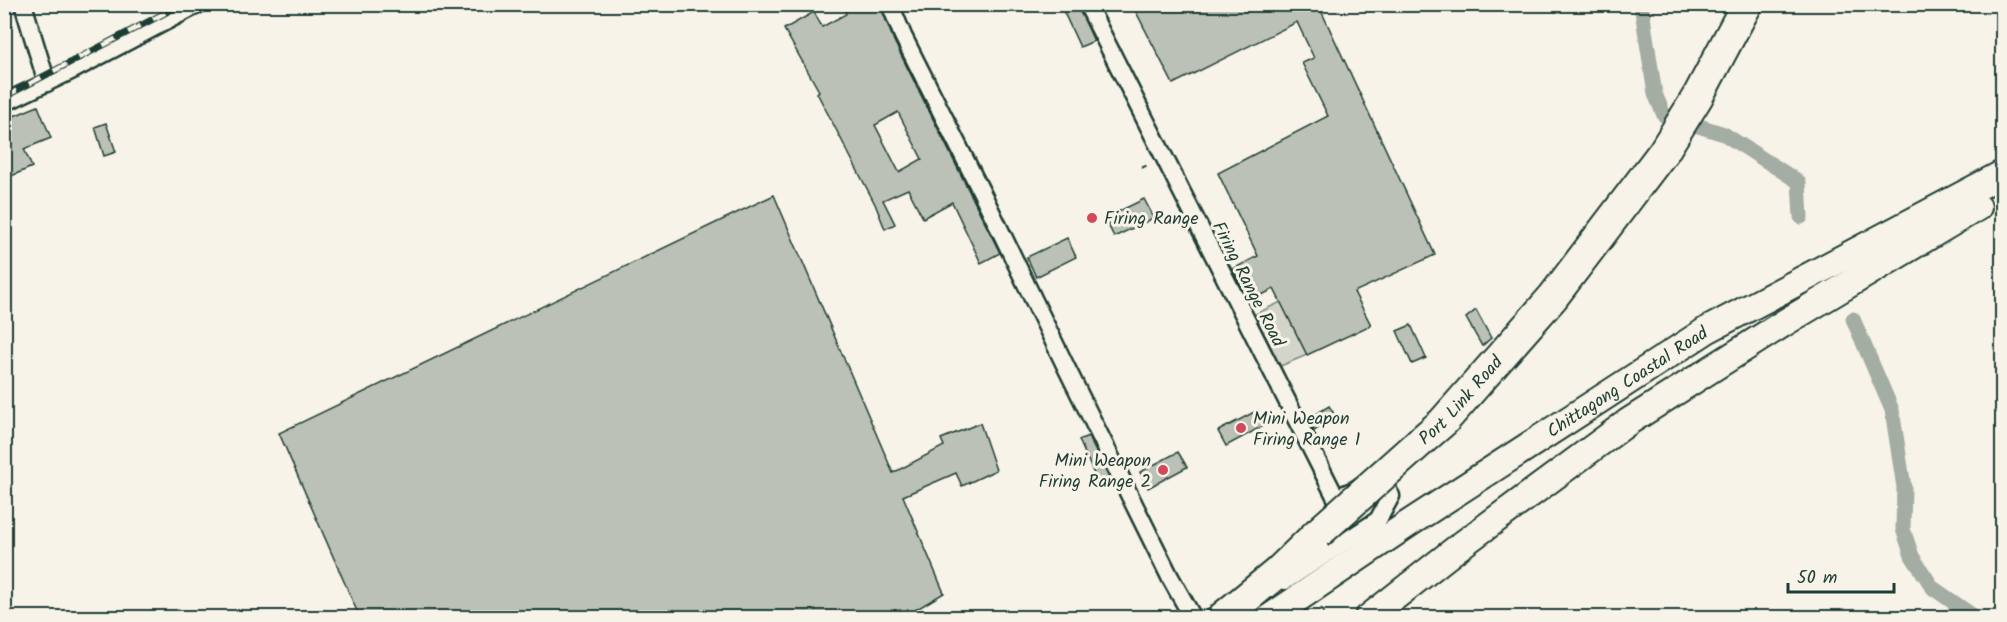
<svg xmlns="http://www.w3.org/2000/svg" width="2007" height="622" viewBox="0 0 2007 622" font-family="Kalam,sans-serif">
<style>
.green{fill:#d3d5ca;stroke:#79897f;stroke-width:1.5}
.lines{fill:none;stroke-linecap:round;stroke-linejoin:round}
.canal{stroke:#a4ada3;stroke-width:15}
.building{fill:#bbc1b6;stroke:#1f3d34;stroke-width:1.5;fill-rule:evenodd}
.street-casing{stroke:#1f3d34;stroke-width:21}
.primary-casing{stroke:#1f3d34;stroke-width:30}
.highway-casing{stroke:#1f3d34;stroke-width:34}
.path{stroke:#1f3d34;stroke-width:2;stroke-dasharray:6 4.5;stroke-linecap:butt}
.street{stroke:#f7f3e8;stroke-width:16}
.primary{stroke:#f7f3e8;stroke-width:26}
.highway{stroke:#f7f3e8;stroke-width:30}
.rail-casing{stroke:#1f3d34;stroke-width:7}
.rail{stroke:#f7f3e8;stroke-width:4.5;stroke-dasharray:14;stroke-linecap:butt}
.highway-bridge-casing{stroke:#1f3d34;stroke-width:34;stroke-linecap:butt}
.highway-bridge{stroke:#f7f3e8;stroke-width:30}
.poi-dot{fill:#d1495b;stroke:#f7f3e8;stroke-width:2}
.labels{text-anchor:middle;stroke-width:6;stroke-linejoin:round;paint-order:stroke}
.poi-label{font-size:18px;fill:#1f3d34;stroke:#f7f3e8;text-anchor:start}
.street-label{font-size:18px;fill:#1f3d34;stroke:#f7f3e8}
</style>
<rect width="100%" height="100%" fill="#f7f3e8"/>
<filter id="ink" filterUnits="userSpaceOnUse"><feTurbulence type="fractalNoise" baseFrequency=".0167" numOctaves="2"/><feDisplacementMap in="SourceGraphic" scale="12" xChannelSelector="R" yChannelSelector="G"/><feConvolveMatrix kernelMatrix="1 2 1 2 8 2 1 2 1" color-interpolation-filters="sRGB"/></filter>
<g filter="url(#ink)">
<!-- green -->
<path class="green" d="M1281,302l26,53 -29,12 -27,-51z"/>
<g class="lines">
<!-- canal -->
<path class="canal" d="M1641,4l14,90 9,21 60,19 75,48 2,35
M1853,319l39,91 12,77 -1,42 9,27 21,32 43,30"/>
</g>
<!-- building -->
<path class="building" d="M856,4h24l14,37 106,212 -19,10 -29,-61 -29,16 -15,-29 -25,11 12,24 -10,5 -10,-25 -58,-111 2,-2 -35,-62 30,-17 8,15 24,-13 -1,-3zM898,112l24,47 -23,13 -24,-47z
M1060,4h17l17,37 -14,6z
M1132,4h186l117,251 -81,37 17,33 -64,30 -33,-66 -25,12 -16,-32 25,-13 -40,-83 110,-57 -26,-53 12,-5 -17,-36 -124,62z
M38,106l13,32 -27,11 8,18 -23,10 -5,-11v-46z
M106,123l10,29 -12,4 -9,-29z
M774,195l119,278 51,-27 -3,-7 39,-16 16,47 -34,16 -6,-13 -53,23 41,97 -42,25h-542l-81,-185z
M1144,199l10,19 -40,19 -9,-19z
M1067,238l9,19 -40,20 -9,-20z
M1476,310l15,28 -9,8 -16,-28z
M1411,325l15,33 -14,6 -15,-33z
M1329,406l7,11 -22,14 -6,-12z
M1258,410l7,15 -39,21 -8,-15z
M1088,436l21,42 -11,5 -19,-43z
M1178,452l9,15 -39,21 -8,-16z"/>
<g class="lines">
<defs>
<path id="street" d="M23,4l24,79
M890,4l13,32 83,165 80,166 104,210 23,41
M1087,4l249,494 20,-9 18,-12 9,5 8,14 -13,24 -93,61
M4,103l71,-34 124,-65"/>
<g id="primary">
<path id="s1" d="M1269,618l139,-94 299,-194 295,-156"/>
<path d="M1368,618l88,-69 172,-127 156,-99 194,-116"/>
</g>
<g id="highway">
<path id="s2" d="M1421,441l22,-19 110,-125 111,-146 34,-55 49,-92"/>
<path d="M1222,618l56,-46 39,-38"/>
</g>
</defs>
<!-- street casing -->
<use href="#street" class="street-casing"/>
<!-- primary casing -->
<use href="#primary" class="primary-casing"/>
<!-- highway casing -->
<use href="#highway" class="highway-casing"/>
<!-- path -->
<path class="path" d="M1141,168l9,-4
M1321,608l7,10"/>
<!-- street -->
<use href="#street" class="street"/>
<!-- primary -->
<use href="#primary" class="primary"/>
<!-- highway -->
<use href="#highway" class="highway"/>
<defs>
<path id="rail" d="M4,97l178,-93"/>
</defs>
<!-- rail casing -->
<use href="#rail" class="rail-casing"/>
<!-- rail -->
<use href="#rail" class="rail"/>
<defs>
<path id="highway-bridge" d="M1317,534l104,-93"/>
</defs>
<!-- highway-bridge casing -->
<use href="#highway-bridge" class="highway-bridge-casing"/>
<!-- highway-bridge -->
<use href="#highway-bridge" class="highway-bridge"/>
</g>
</g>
<!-- markers -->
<g class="poi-dot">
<circle cx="1092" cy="218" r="6"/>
<circle cx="1241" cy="428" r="6"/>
<circle cx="1163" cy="470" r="6"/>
</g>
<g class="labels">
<!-- poi labels -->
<g class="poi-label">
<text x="1104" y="224">Firing Range</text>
<text x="1253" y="424">Mini Weapon<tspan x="1253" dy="21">Firing Range 1</tspan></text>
<text x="1151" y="466" text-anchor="end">Mini Weapon<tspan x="1151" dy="21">Firing Range 2</tspan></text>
</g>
<!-- street labels -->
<g class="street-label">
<text transform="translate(1249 284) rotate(63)" y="6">Firing Range Road</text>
<text dy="6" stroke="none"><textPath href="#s1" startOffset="429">Chittagong Coastal Road</textPath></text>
<text dy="6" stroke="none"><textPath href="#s2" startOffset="57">Port Link Road</textPath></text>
</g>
</g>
<!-- margin -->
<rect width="2007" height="622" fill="none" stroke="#f7f3e8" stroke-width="24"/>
<rect x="12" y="12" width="1983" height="598" fill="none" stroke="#1f3d34" stroke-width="2" filter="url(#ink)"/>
<!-- scale -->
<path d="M1788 583v9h106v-9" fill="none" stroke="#1f3d34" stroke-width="3"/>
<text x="1797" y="583" font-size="18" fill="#1f3d34" stroke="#f7f3e8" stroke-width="4.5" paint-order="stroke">50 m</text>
</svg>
